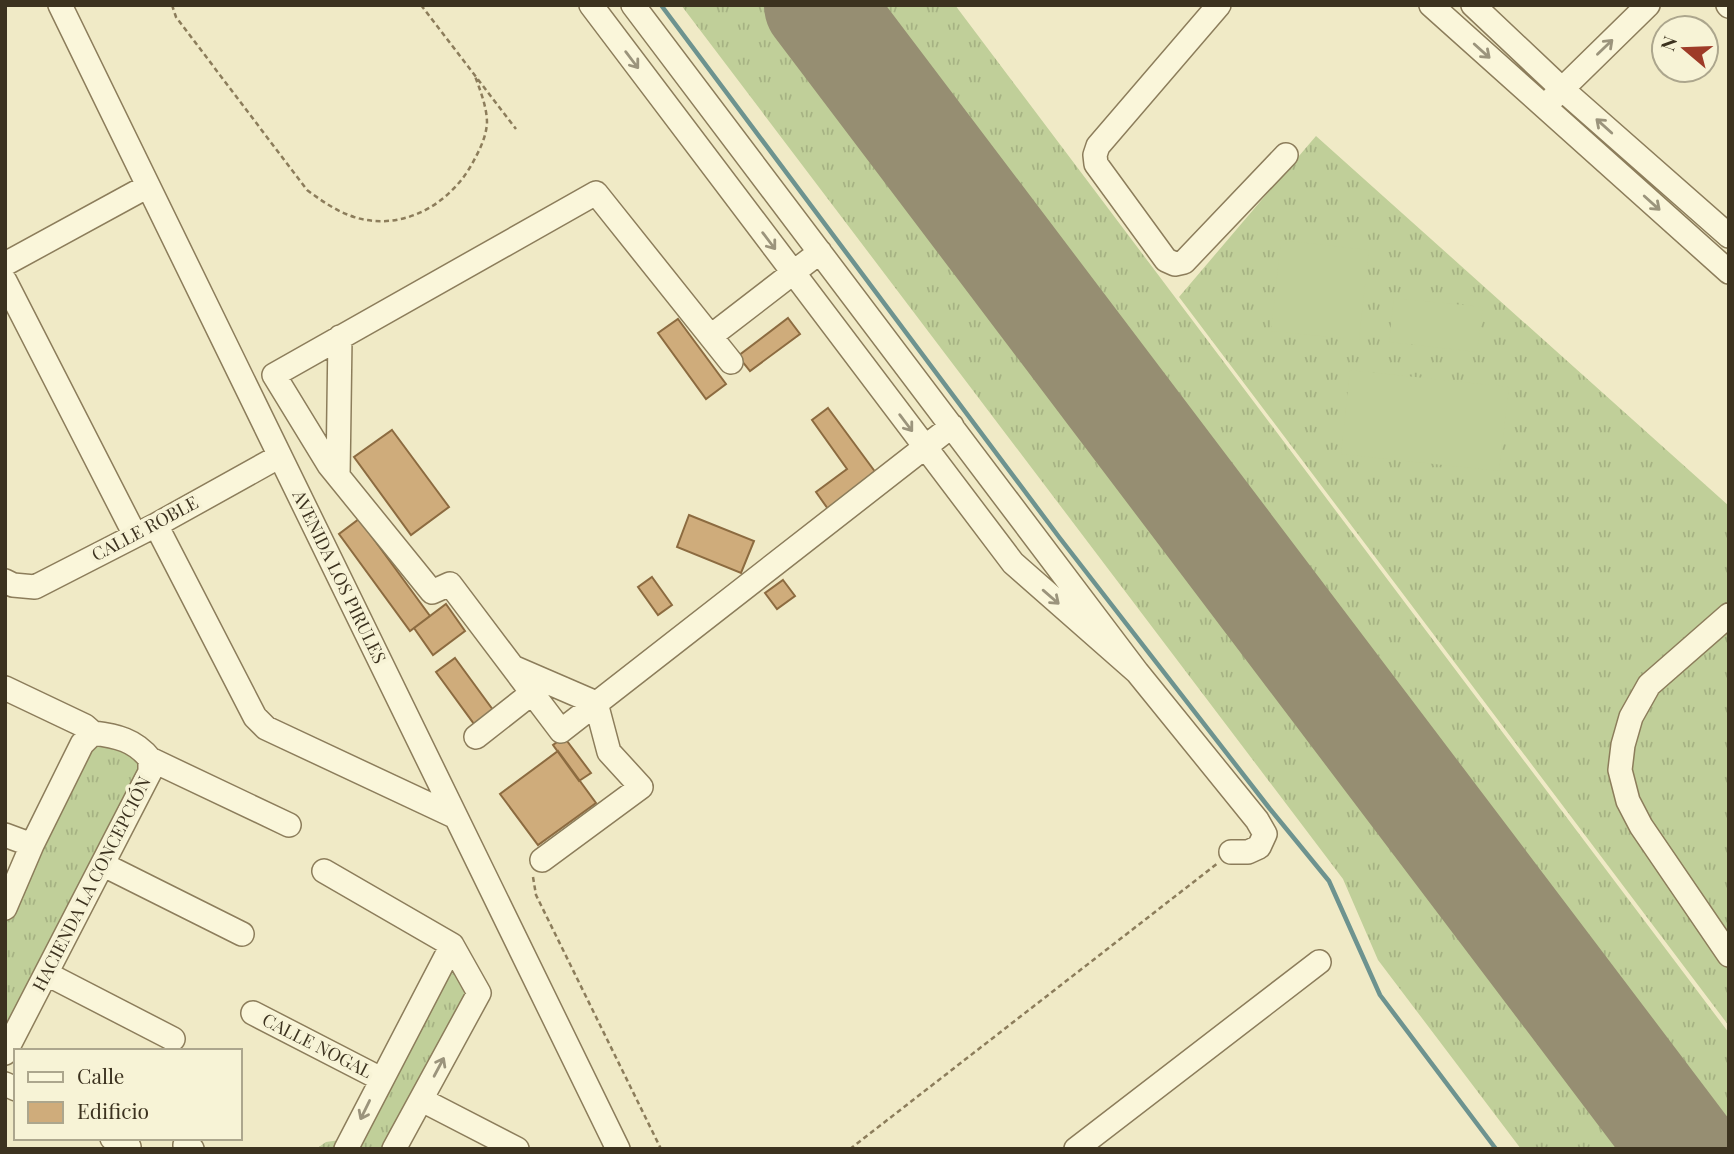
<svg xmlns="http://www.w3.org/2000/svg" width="1734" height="1154" viewBox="0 0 1734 1154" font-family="'Playfair Display',serif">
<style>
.grass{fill:url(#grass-tufts)}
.pitch{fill:#c0cf99}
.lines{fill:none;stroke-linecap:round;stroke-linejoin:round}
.stream{stroke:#6d938f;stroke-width:4.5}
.runway{stroke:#968e72;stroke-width:108}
.building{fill:#cfac7b;stroke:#8c6b40;stroke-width:2}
.minor-casing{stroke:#8c7d5b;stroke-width:26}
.path{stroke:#8c7d5b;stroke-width:2.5;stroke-dasharray:5 3.5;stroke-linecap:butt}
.minor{stroke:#faf6da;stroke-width:23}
.oneway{stroke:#9b947c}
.labels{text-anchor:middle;stroke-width:7;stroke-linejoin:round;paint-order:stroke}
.street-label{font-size:18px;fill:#3c321f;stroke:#f7f3d6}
</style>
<defs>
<pattern id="grass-tufts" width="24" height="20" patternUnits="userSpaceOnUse" patternTransform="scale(1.75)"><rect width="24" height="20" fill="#c0cf99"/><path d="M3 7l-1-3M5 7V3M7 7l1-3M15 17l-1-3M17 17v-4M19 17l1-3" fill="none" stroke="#a6b283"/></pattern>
</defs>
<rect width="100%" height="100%" fill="#f0eac6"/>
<!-- grass -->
<path class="grass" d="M681,5h98l865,1144h-123l-143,-189 -35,-81z
M857,5h98l774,1028v116h-5z
M1316,136l413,370v520l-550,-729z
M98,739l51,22 -144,287v-130l27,-57z
M453,951l17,32 -54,108 -25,58h-75l10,-7 21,-3z"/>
<!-- pitch -->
<path class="pitch" d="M1281,240l88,10 -10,90 -88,-9z
M1394,298l89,9 -6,45 -88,-10z
M1350,370l159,17 -10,84 -158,-17z"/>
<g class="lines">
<!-- stream -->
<path class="stream" d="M661,5l398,532 211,272 59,72 51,114 116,154"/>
<!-- runway -->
<path class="runway" d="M818,5l866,1144"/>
</g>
<!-- building -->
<path class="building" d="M788,318l12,16 -50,37 -12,-15z
M678,319l48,65 -20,15 -48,-66z
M828,408l48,65 -48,36 -12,-17 31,-23 -35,-49z
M392,430l57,77 -38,28 -57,-78z
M689,515l65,26 -13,32 -64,-26z
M359,519l71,97 -20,15 -71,-97z
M652,577l20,28 -14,10 -20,-28z
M783,580l12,16 -18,13 -12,-16z
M446,604l19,27 -32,24 -19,-27z
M455,658l41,56 -19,14 -41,-56z
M564,737l27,36 -12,8 -26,-36z
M558,751l38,52 -58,42 -38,-51z"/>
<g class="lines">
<defs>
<path id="minor" d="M60,5l558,1144
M591,5l422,558 124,109 -504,-667
M1219,5l-121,141 -3,9 1,9 70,96 9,4 9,-2 102,-107
M1431,5l298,267
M1473,5l89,84 167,147
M1728,5l1,1
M1553,98l95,-93
M5,264l143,-78
M5,281l130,254
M711,336l109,-84
M731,362l-135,-169 -322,182 55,90 103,127 18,-8 111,147 391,-305
M338,476l2,-139
M156,525l99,192 11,11 190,89
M5,581l8,4 22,2 121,-62 124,-69
M1729,615l-80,70 -18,32 -8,28 -3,25 8,31 13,25 88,129
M515,668l81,35 13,49 32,35 -99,73
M1137,672l120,148 8,14 -6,13 -11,5h-17
M5,688l80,38 8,7
M476,737l56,-44
M150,759l139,66
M5,835l27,10
M104,865l138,69
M324,871l128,74
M5,908l27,-63 50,-101 11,-11
M47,974l126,65
M253,1013l128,66
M5,1053l145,-281v-13c-15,-19 -33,-23 -57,-26
M5,1084l11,5
M422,1100l95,49
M112,1138l17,9
M185,1145l7,4
M346,1149l106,-204 27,48 -85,156
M1076,1149l243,-187"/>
</defs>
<!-- minor casing -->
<use href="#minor" class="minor-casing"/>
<!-- path -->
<path class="path" d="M172,5l4,12 131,173c15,11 29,21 47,27 48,15 95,-12 118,-53 7,-13 14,-26 15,-41 0,-16 -7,-33 -12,-47
M421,5l95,124
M533,877l3,18 125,254
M850,1149l368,-286"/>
<!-- minor -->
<use href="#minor" class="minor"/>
</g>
<!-- one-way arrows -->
<defs><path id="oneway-shaft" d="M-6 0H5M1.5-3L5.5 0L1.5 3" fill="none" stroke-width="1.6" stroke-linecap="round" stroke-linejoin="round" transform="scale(1.75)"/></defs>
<g class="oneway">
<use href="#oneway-shaft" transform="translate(1605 47) rotate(-44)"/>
<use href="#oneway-shaft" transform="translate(1482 51) rotate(42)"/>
<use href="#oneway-shaft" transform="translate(632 60) rotate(53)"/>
<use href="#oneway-shaft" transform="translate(1604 126) rotate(-138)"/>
<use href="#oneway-shaft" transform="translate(1652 203) rotate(42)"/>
<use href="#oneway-shaft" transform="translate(769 241) rotate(53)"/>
<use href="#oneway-shaft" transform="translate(906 423) rotate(53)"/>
<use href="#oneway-shaft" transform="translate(1051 597) rotate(41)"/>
<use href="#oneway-shaft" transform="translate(439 1067) rotate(-62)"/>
<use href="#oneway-shaft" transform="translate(365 1110) rotate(116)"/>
</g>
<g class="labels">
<!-- street labels -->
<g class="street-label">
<text transform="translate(145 529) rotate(-28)" y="6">CALLE ROBLE</text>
<text transform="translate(339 577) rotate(64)" y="6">AVENIDA LOS PIRULES</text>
<text transform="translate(92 884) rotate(-63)" y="6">HACIENDA LA CONCEPCIÓN</text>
<text transform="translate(317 1046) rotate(27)" y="6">CALLE NOGAL</text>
</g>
</g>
<!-- border -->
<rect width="1734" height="1154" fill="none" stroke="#3c321f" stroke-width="14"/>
<!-- legend -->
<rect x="14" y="1049" width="228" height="91" fill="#f7f3d6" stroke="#aca68d" stroke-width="2"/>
<rect x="28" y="1072" width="35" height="10" fill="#faf6da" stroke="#aca68d" stroke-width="2"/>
<text x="77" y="1084" font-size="21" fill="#3c321f">Calle</text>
<rect x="28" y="1102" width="35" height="21" fill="#cfac7b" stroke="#aca68d" stroke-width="2"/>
<text x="77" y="1119" font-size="21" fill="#3c321f">Edificio</text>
<!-- north arrow -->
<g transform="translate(1685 49) rotate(289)"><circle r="33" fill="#f7f3d6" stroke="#aca68d" stroke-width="2"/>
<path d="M0-5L12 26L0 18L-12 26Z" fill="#9e3b28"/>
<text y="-10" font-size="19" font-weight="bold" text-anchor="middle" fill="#3c321f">N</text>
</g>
</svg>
